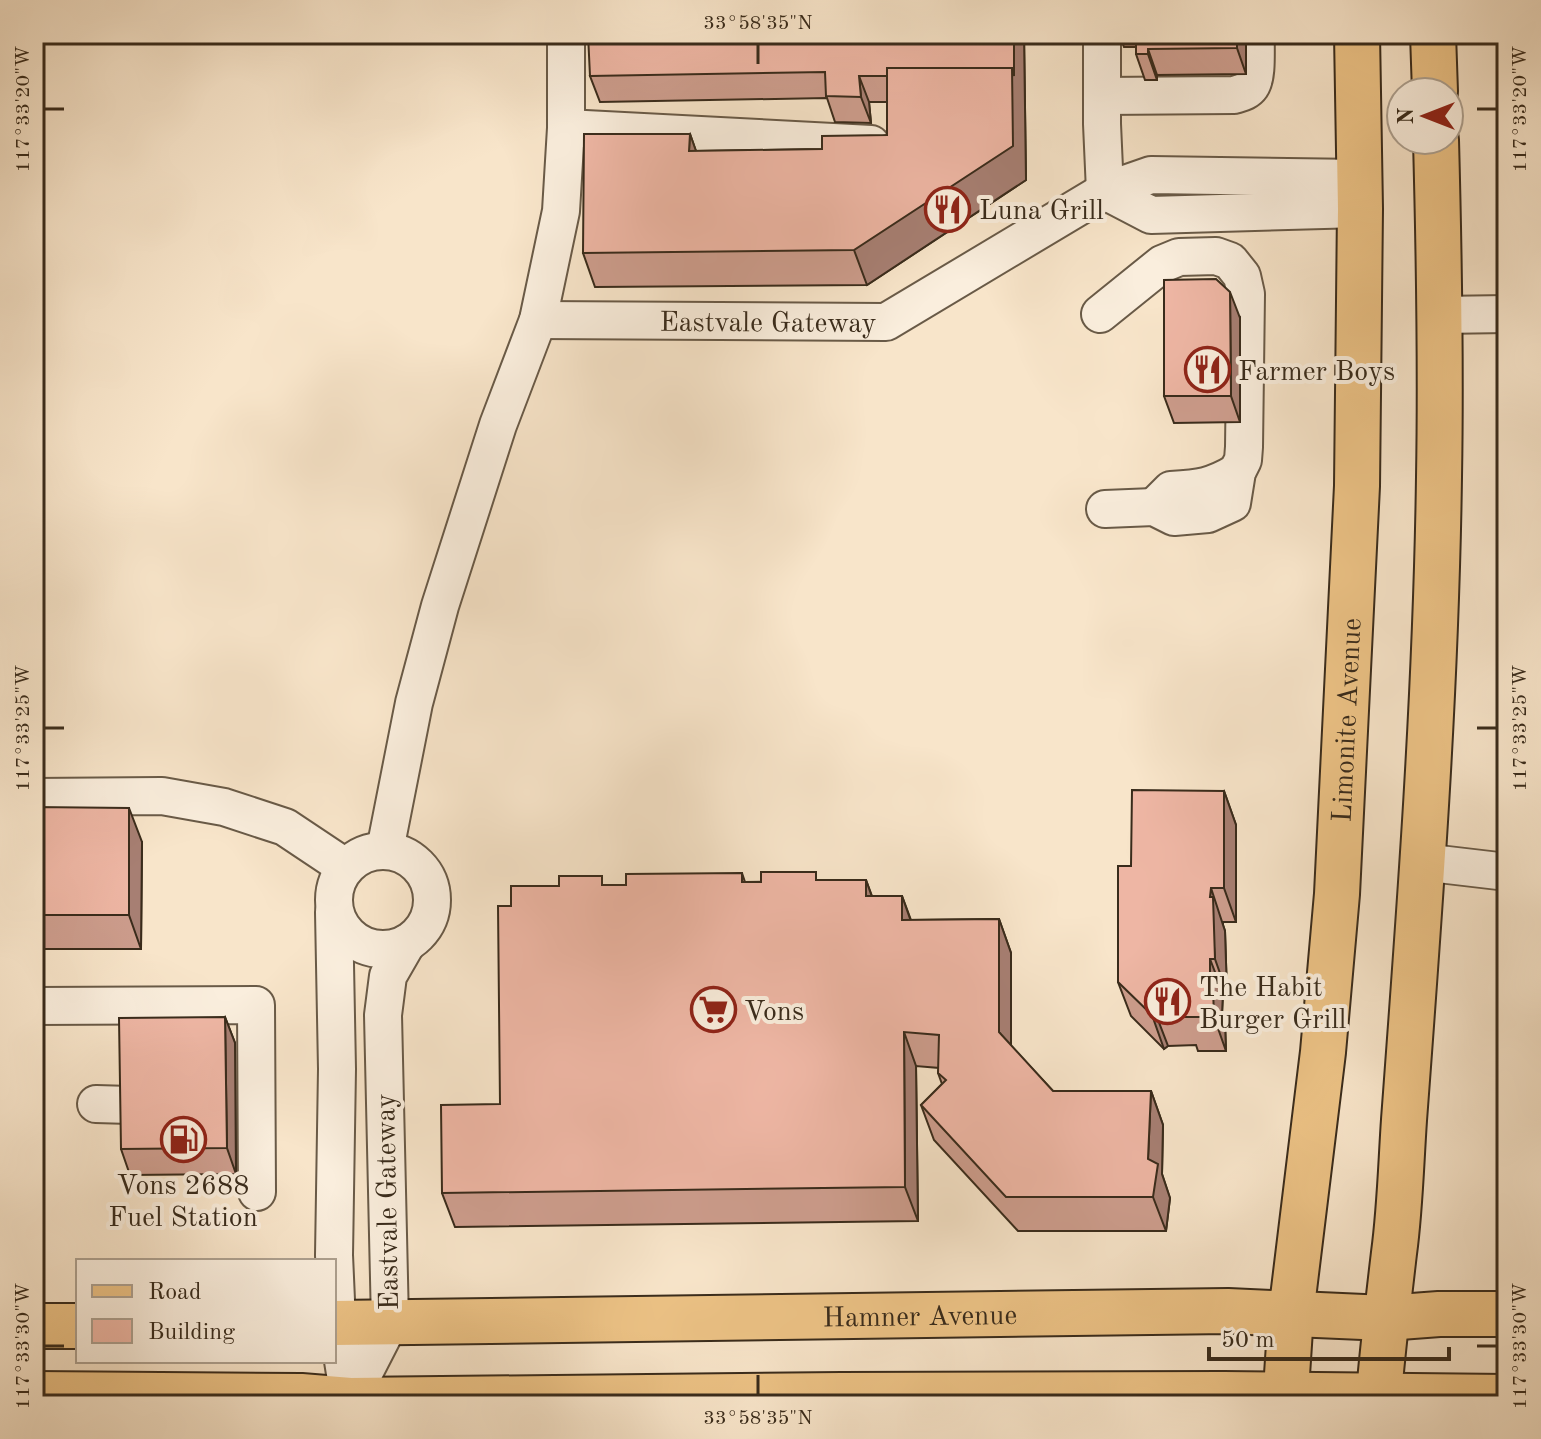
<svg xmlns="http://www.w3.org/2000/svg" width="1541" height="1439" viewBox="0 0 1541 1439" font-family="'Old Standard TT',serif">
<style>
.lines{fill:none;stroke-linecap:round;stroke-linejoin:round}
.minor-casing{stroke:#695a47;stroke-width:40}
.major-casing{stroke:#392b1b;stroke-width:48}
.minor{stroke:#faeedd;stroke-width:36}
.major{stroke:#ecc285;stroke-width:44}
.wall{fill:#cd9d8d;stroke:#392b1b;stroke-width:2}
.shaded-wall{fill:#a77f73;stroke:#392b1b;stroke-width:2}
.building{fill:#eeb6a4;stroke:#392b1b;stroke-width:2}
.ticks{fill:none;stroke:#392b1b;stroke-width:3}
.labels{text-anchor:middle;stroke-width:8;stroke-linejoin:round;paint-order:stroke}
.poi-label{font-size:28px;fill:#392b1b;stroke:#faeedd;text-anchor:start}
.street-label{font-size:28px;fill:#392b1b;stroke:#faeedd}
.neatline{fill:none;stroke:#392b1b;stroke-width:3}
.ticks-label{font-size:20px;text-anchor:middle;fill:#392b1b}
</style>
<rect width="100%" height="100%" fill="#f8e5ca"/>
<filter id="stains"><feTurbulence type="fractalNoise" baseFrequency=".0025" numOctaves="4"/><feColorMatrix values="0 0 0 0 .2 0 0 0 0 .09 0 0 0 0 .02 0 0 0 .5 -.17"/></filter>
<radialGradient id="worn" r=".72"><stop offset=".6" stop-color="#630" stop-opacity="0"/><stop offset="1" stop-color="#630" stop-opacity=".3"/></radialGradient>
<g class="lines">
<defs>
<g id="minor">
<path d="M1102,34v90l3,67"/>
<path d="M1102,96l132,-1c6,-2 13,-3 17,-9 7,-10 4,-39 5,-52"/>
<path d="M566,128l305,16"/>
<path d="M1105,191l46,24 209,-6"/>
<path d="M1100,314l62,-50 17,-7 37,-1 14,5 12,15 4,18 -2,153 -1,13 -6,12 -5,31 -24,11 -34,3 -20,-10 -49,2"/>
<path d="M1440,315l67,-1"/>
<path id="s1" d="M538,320l348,2 219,-131 46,-16 209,3"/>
<path d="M1154,507l17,-17c29,-2 41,-3 66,-18"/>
<path d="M34,797l128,-1 62,11 61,20 60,40"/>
<path d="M385,850l29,-147 26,-97 58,-181 40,-105 23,-109 5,-83v-94"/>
<circle cx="383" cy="900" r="49"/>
<path d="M1422,862l85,10"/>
<path d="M334,912l3,157 -3,186 3,68 13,82"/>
<path d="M34,1006l222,-1 1,187"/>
<path d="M96,1104l34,1"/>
<path d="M350,1400l40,-78 -7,-307 5,-39 19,-33"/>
</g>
<g id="major">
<path d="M1433,34l2,58"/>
<path id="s2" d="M334,1323l894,-12 158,7 53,-4h68"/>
<path d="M34,1326h44"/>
<path d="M34,1394l267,2 49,4 492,-5 382,-1 283,3"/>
<path id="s3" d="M1285,1405l6,-91 32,-262 14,-158 20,-408 3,-277 -3,-175"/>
<path d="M1378,1405c4,-51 10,-101 16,-152 6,-44 7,-89 10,-133 16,-214 32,-428 35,-643 2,-112 0,-224 -3,-337"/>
</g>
</defs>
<!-- minor casing -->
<use href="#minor" class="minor-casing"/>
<!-- major casing -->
<use href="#major" class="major-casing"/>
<!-- minor -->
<use href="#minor" class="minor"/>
<!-- major -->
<use href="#major" class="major"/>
</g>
<!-- wall -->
<path class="wall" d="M1024,34l2,146 -159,105 -272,2 -12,-34 107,-119 6,17 126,-2 65,-14v-33h-18l2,21 -36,-1 -8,-24 -227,4 -10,-26z
M1119,34h127v40l-89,1v5h-12l-9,-26v-7h-12z
M1240,318v104l-66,1 -10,-27z
M1224,791l12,34v97h-13v3l2,6 2,62h-4l-1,21 3,8 1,29h-28l-2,-6 -28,1 -4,3 -33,-33 -13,-34 13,-116z
M34,807l108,35 -1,107h-107z
M742,873l3,9 121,-2 6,16h30l9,24 88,-1 12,34v93l42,45h98l12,34 -1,49 8,24 -4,33h-148l-84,-91 -13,-35 21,-21 -4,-11 1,-5 -23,-2 2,155 -463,6 -13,-34 58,-89 11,-198 95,-21h20z
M225,1017l10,26 1,131 -106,1 -9,-26z"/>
<!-- shaded-wall -->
<path class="shaded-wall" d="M1014,34h10l2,146 -159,105 -13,-35 158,-182z
M1237,34h9v40l-9,-26z
M1148,49l9,26v5l-9,-26z
M859,76l10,26 2,21 -10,-26z
M690,134l12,34 -13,-17z
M1230,292l10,26v104l-9,-26z
M1224,791l12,34v97l-12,-34z
M129,808l13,34 -1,107 -12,-34z
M866,880l12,34 -12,-18z
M1211,888l14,43 2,62 -12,-34 -5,-62z
M902,896l12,34 -12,-10z
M999,919l12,34v113l-12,-34z
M1210,959l13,34 -1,21 3,8 1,29 -12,-34 -4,-30z
M1155,1012l13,34 -4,3 -12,-34z
M225,1017l10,26 1,131 -9,-26z
M904,1032l12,34 2,155 -13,-34z
M1151,1091l12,34 -1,49 8,24 -4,33 -13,-34 -5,-38z"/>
<!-- building -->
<path class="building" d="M588,34h426v42l-2,-8h-125v8h-28l2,21 -35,-1 -1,-24 -235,4z
M1136,34h101v14l-89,1v5h-12z
M887,68h125l1,78 -159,104 -271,3 1,-119h106l-1,17 133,-2v-13l65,-1z
M1216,279l14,13 1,104h-67v-116z
M1132,790l92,1v97h-13l-1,9h3l2,62h-5v28l3,1 1,29h-29v-6l-30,1 -3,3 -34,-33v-116h13z
M34,807l95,1v107h-95z
M761,872h55v8h50v16h36v24l97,-1v113l54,59h98l-3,68 10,5 -5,33h-147l-85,-92 25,-25 -8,-7 1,-38 -35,-3 1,155 -463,6 -1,-88 59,-1 -2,-198h13v-20h48v-10h43v9h24v-11l116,-1v9h19z
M225,1017l2,131 -106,1 -2,-131z"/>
<!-- ticks -->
<path class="ticks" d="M758,44v20M44,109h20M1477,109h20M44,728h20M1477,728h20M44,1346h20M1477,1346h20M758,1375v20"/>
<!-- icons -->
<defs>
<symbol id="restaurant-ring" viewBox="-11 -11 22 22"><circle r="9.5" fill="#faeedd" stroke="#8f2418" stroke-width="1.5"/><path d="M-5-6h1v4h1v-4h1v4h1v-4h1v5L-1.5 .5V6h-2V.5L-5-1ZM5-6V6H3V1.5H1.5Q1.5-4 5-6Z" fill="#8f2418"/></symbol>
<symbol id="supermarket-ring" viewBox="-11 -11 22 22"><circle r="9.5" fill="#faeedd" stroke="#8f2418" stroke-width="1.5"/><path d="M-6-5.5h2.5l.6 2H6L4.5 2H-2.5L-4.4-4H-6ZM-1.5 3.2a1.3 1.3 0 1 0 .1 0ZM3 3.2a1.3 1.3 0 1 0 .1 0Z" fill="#8f2418"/></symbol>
<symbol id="fuel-ring" viewBox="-11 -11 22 22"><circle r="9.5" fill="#faeedd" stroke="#8f2418" stroke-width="1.5"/><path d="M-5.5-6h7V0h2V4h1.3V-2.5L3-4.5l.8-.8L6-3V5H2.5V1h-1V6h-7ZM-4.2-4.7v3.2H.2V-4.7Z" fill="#8f2418"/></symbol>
</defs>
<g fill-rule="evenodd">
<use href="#restaurant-ring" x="922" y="184" width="51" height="51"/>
<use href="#restaurant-ring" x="1182" y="344" width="51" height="51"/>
<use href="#restaurant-ring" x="1142" y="976" width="51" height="51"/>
<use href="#supermarket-ring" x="688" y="984" width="51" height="51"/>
<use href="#fuel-ring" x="158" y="1114" width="51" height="51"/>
</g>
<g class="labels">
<!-- poi labels -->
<g class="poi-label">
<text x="979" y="219">Luna Grill</text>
<text x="1238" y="380">Farmer Boys</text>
<text x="1199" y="996">The Habit<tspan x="1199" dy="32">Burger Grill</tspan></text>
<text x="744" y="1020">Vons</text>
<text x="183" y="1194" text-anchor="middle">Vons 2688<tspan x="183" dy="32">Fuel Station</tspan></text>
</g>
<!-- street labels -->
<g class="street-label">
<text dy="10" stroke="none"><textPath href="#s1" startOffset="230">Eastvale Gateway</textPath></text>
<text dy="10" stroke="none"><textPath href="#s3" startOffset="688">Limonite Avenue</textPath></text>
<text transform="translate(386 1202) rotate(-91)" y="10">Eastvale Gateway</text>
<text dy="10" stroke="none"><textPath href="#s2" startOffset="586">Hamner Avenue</textPath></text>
</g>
</g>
<!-- margin -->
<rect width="1541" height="1439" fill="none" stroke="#f8e5ca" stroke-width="88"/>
<!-- legend -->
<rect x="76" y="1259" width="260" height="104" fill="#faeedd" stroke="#ada08f" stroke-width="2"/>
<rect x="92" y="1285" width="40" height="12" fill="#ecc285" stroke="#ada08f" stroke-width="2"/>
<text x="148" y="1299" font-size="24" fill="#392b1b">Road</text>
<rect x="92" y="1319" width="40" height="24" fill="#eeb6a4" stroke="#ada08f" stroke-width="2"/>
<text x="148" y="1339" font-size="24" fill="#392b1b">Building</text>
<!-- north arrow -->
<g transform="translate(1425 116) rotate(270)"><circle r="38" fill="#faeedd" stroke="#ada08f" stroke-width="2"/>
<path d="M0-6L14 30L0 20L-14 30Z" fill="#8f2418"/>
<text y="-12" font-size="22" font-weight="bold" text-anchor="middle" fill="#392b1b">N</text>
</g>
<!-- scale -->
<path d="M1209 1347v12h240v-12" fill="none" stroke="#392b1b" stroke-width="4"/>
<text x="1221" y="1347" font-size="24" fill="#392b1b" stroke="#faeedd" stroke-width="6" paint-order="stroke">50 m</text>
<rect x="44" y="44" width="1453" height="1351" class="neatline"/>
<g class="ticks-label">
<text x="758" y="29">33°58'35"N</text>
<text transform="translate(1519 109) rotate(-90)" y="7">117°33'20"W</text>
<text transform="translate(22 109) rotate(-90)" y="7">117°33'20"W</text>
<text transform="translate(1519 728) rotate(-90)" y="7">117°33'25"W</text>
<text transform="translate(22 728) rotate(-90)" y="7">117°33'25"W</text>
<text transform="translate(1519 1346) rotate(-90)" y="7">117°33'30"W</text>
<text transform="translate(22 1346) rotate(-90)" y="7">117°33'30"W</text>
<text x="758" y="1424">33°58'35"N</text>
</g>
<rect width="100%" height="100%" filter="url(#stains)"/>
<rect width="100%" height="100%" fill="url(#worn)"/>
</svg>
